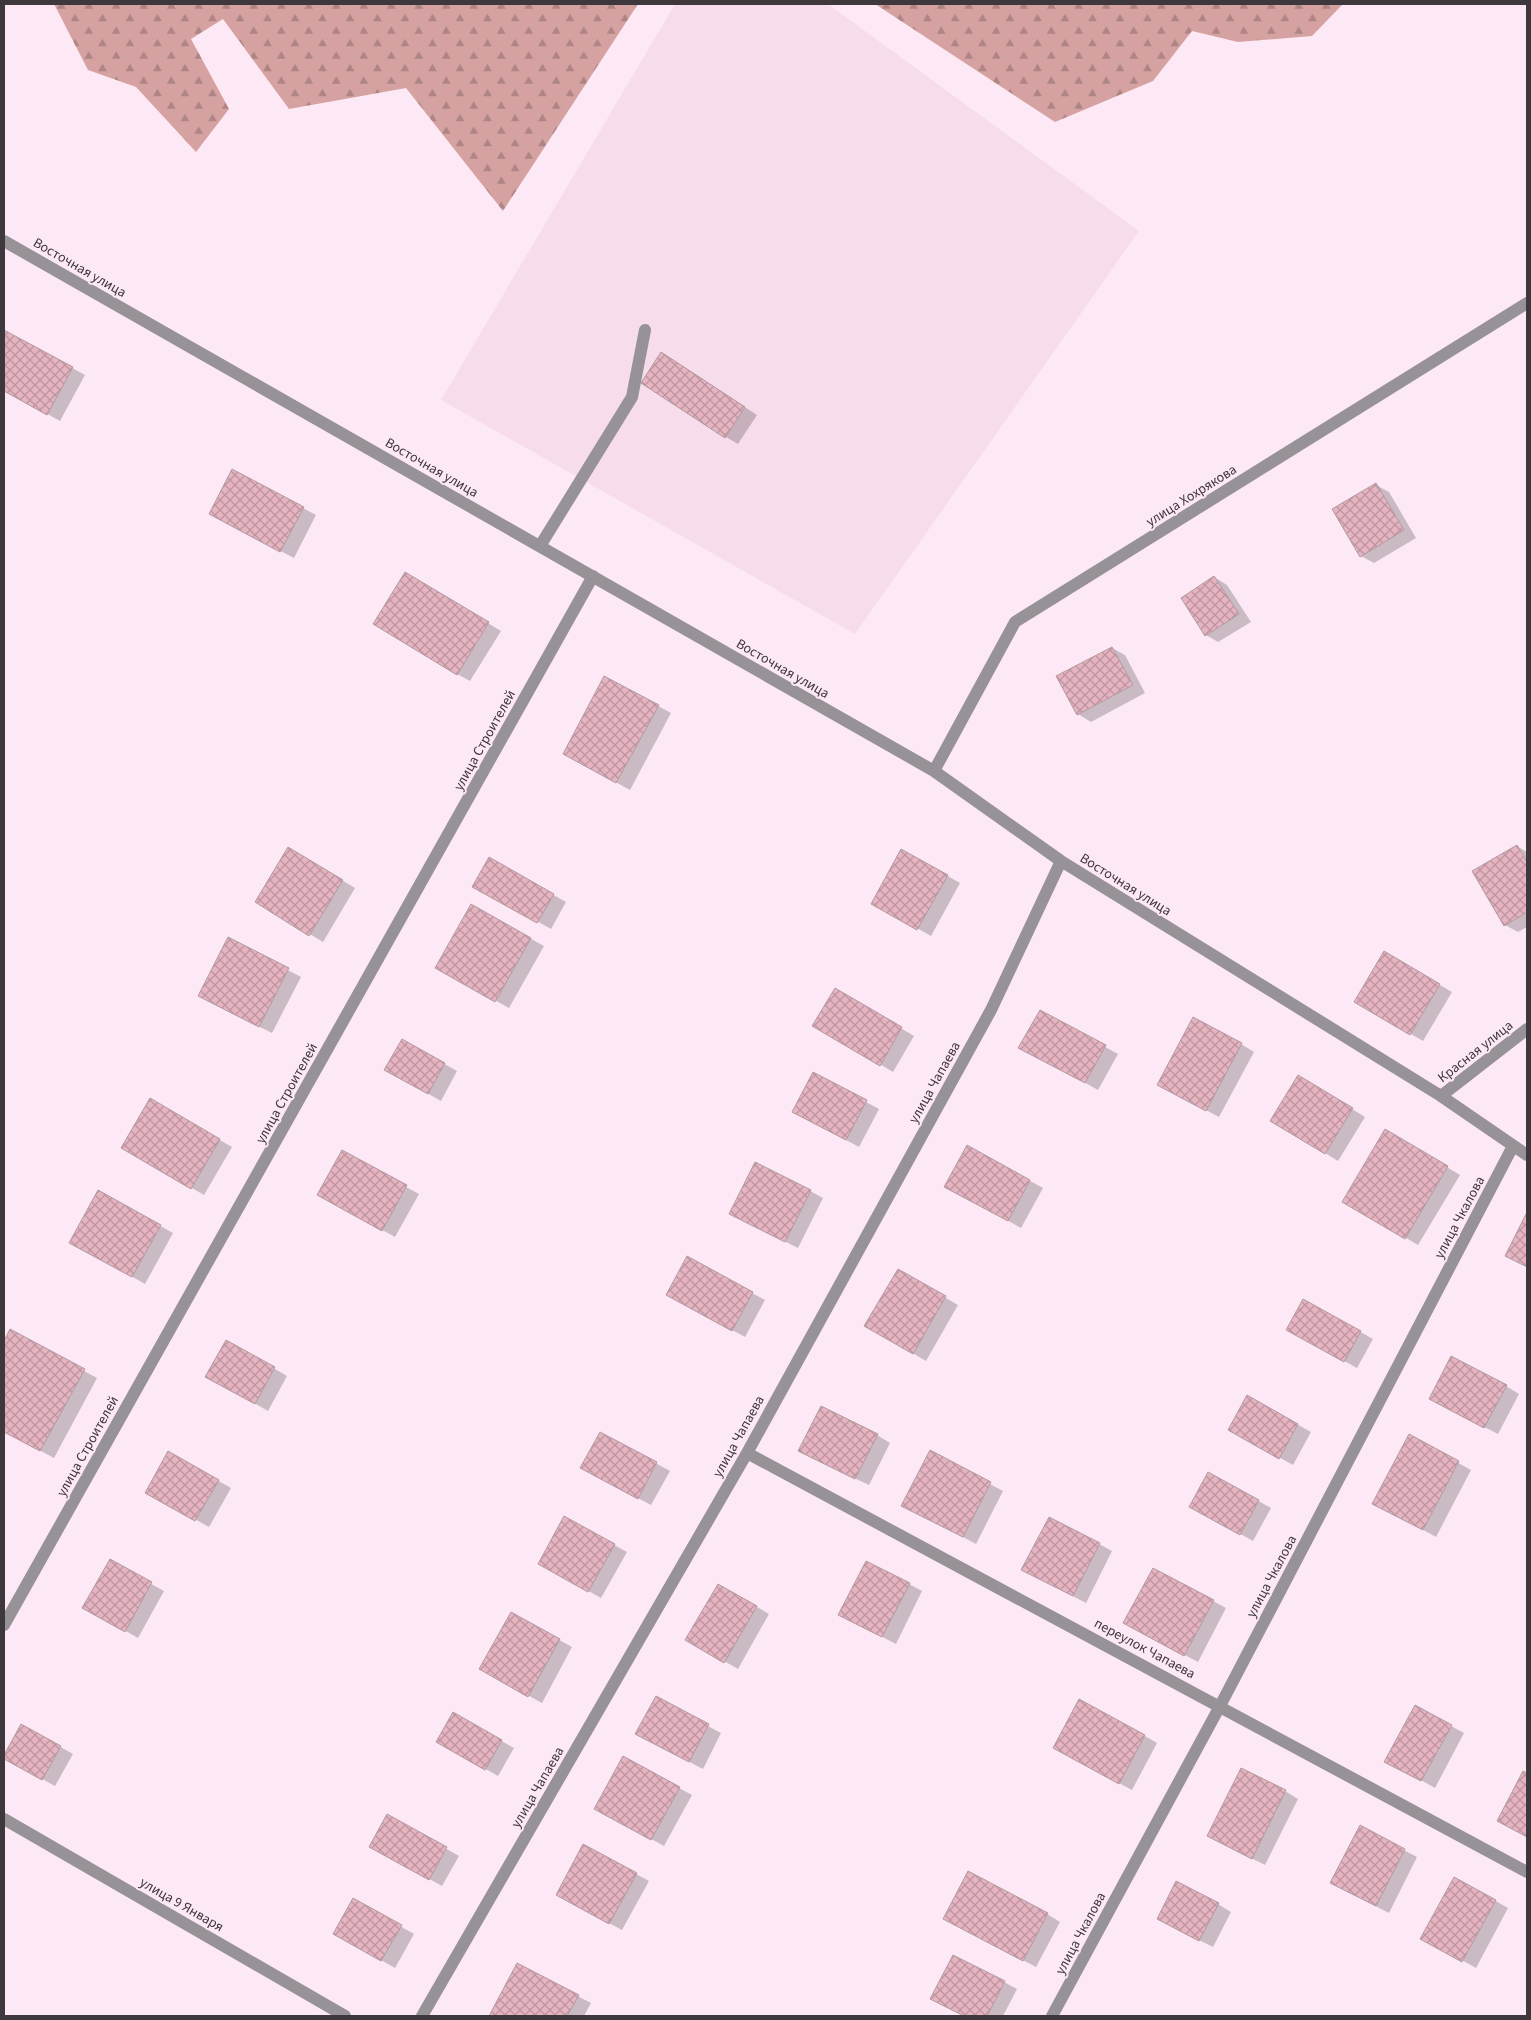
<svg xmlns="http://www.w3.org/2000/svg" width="1531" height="2020" viewBox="0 0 1531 2020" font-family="'Source Sans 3',sans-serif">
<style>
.built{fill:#f7dcec}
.forest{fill:url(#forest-firs)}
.shadow{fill:#0003}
.building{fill:url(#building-cross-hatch);stroke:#b19ba1}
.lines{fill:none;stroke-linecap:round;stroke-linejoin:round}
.minor{stroke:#979198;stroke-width:12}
.labels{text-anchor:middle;stroke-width:4;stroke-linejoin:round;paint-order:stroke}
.street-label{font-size:14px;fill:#3e373b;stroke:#fde9f5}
</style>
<defs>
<pattern id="forest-firs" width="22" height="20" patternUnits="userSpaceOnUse" patternTransform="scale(1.25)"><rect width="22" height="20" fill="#d5a2a1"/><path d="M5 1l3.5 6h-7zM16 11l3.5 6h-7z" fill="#ae8584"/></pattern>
<pattern id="building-cross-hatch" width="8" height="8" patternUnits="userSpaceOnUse" patternTransform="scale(1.25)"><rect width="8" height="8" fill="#e6b4c1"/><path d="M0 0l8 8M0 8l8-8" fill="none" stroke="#bc939e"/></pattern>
</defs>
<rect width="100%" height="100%" fill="#fde9f5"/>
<!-- built -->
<path class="built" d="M675,4h153l311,227 -284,403 -414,-234z"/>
<!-- forest -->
<path class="forest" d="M54,4h584l-135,207 -97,-123 -117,21 -66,-90 -32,20 38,70 -33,43 -60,-65 -48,-17z
M875,4h468l-31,32 -74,6 -46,-11 -39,50 -98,41z"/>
<!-- shadow -->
<path class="shadow" d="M4,331l81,44 -25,46 -56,-31z
M675,361l82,54 -19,29 -12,-7z
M232,471l84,44 -22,43 -71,-37z
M1376,485l13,7 27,46 -42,25 -13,-7z
M1214,577l13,8 24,37 -33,20 -12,-7z
M418,581l83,50 -31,50 -13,-7z
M1112,648l13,7 20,38 -54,29 -13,-8z
M658,706l13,7 -41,77 -53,-29z
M1517,846l10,6v75l-9,5 -13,-7z
M902,850l58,33 -29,53 -59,-33z
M301,856l54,32 -32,54 -67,-40z
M489,859l77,43 -15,27 -77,-43z
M471,906l73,40 -35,62 -72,-40z
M229,939l72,38 -29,56 -60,-30z
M1384,953l68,39 -29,49 -67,-39z
M835,989l79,47 -21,36 -79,-47z
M1040,1011l78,43 -20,36 -65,-36z
M402,1040l55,31 -16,30 -55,-31z
M1241,1044l13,8 -35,65 -47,-25z
M814,1074l65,35 -20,38 -52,-28z
M1311,1084l54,33 -27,44 -67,-41z
M150,1100l82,47 -28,48 -81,-47z
M1386,1130l74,45 -42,70 -74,-44z
M968,1147l75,41 -22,40 -62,-34z
M406,1187l13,7 -24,43 -76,-42z
M810,1191l13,7 -25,50 -54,-27z
M99,1192l74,41 -28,51 -63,-36z
M1527,1214v52l-20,-11z
M898,1270l60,35 -32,56 -60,-35z
M752,1293l13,7 -20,37 -65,-35z
M1304,1300l69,39 -16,29 -69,-38z
M11,1331l86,47 -43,80 -50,-27v-87z
M226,1341l61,35 -19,35 -61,-35z
M1506,1386l13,8 -21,40 -55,-28z
M1247,1397l64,35 -18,33 -51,-28z
M600,1433l70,38 -19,34 -56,-30z
M877,1435l13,8 -21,42 -57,-27z
M1409,1436l62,34 -35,67 -49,-27z
M930,1452l73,39 -27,53 -60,-32z
M169,1453l62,35 -22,39 -63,-35z
M1208,1473l63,35 -18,33 -50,-28z
M565,1518l62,34 -26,46 -62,-35z
M1099,1544l13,7 -26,52 -50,-26z
M110,1561l54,30 -26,47 -54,-31z
M909,1584l13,7 -26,53 -43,-22z
M719,1585l50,29 -31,55 -51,-29z
M1213,1601l13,7 -28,54 -61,-32z
M511,1613l61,34 -30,56 -62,-34z
M656,1698l65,35 -18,36 -54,-28z
M453,1714l61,34 -16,28 -60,-34z
M21,1725l52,29 -18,32 -51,-28z
M1451,1726l13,7 -29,55 -36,-20z
M1145,1736l12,7 -25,47 -65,-35z
M1523,1772l4,3v61l-16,-8z
M679,1788l13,7 -28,51 -69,-38z
M1285,1791l13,8 -33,66 -44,-22z
M388,1816l71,40 -17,30 -58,-32z
M1360,1827l57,30 -28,56 -45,-23z
M636,1874l13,7 -27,49 -52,-28z
M1455,1878l53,30 -32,60 -54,-30z
M354,1900l60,34 -19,34 -60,-34z
M1218,1904l13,8 -18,35 -42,-21z
M1047,1914l13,8 -24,45 -79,-41z
M517,1965l74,38 -7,13h-94z
M1004,1982l13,7 -14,27h-39l-32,-17z"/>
<!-- building -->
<path class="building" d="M4,330l69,37 -26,48 -43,-24z
M661,352l84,55 -20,31 -84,-55z
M232,469l72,38 -24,45 -71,-38z
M1376,483l28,47 -44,27 -28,-48z
M405,572l84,50 -32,53 -84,-51z
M1214,576l25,38 -34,22 -24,-38z
M1112,647l21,38 -56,30 -21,-39z
M604,676l55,29 -43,78 -53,-29z
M1517,845l10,17v50l-23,14 -32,-55z
M288,847l55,33 -34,56 -54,-34z
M901,849l47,26 -31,55 -46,-26z
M489,857l65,37 -17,29 -65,-36z
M471,904l60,34 -36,64 -60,-34z
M228,937l61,31 -30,59 -61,-31z
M1384,951l56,33 -30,51 -56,-33z
M835,988l67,39 -22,39 -68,-40z
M1040,1010l66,35 -21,38 -67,-35z
M1193,1017l49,26 -36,68 -49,-26z
M402,1039l43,24 -17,31 -44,-24z
M813,1072l54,28 -21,40 -54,-28z
M1298,1075l55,33 -28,46 -55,-33z
M150,1098l70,41 -29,50 -70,-41z
M1385,1129l63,37 -43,73 -63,-37z
M967,1145l63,35 -22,41 -64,-34z
M342,1150l65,35 -25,46 -65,-36z
M755,1162l56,28 -26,52 -56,-28z
M98,1190l63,35 -29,52 -63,-34z
M1527,1212v55l-22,-11z
M687,1256l66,36 -21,39 -66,-36z
M898,1269l48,27 -33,58 -49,-28z
M1303,1299l58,32 -17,31 -58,-32z
M10,1329l75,40 -45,82 -36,-19v-91z
M226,1340l49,27 -20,37 -50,-27z
M1451,1356l56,29 -23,43 -55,-29z
M1247,1395l51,29 -19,35 -51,-29z
M821,1406l57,28 -23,45 -57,-28z
M600,1432l57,30 -19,37 -58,-31z
M1409,1434l50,27 -36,69 -51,-26z
M930,1450l61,32 -28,55 -62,-31z
M168,1451l51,29 -24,41 -50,-28z
M1208,1472l51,28 -19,35 -51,-28z
M564,1516l51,28 -27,48 -50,-28z
M1049,1517l51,26 -27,53 -52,-26z
M110,1559l42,23 -27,50 -43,-24z
M866,1561l44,22 -28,54 -44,-22z
M1153,1568l61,32 -30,56 -61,-33z
M718,1584l39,22 -33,57 -39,-23z
M511,1612l49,27 -32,58 -49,-28z
M656,1696l53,28 -20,38 -54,-28z
M1079,1699l66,36 -26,49 -66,-36z
M1415,1705l37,20 -31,56 -37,-19z
M453,1712l49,28 -17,30 -49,-28z
M21,1724l40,22 -19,34 -38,-21v-4z
M623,1756l57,31 -29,53 -57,-31z
M1241,1768l45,22 -34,69 -45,-23z
M1523,1771l4,2v64l-30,-16z
M387,1814l60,33 -18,33 -60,-33z
M1360,1825l45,24 -29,57 -46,-23z
M583,1844l54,29 -28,51 -53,-29z
M968,1871l80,42 -25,48 -80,-42z
M1454,1877l42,23 -34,62 -42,-23z
M1176,1881l43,22 -20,38 -42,-22z
M353,1898l49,27 -21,36 -48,-27z
M953,1955l52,26 -18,35h-23l-34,-17z
M517,1963l62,32 -12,21h-78z"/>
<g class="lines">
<!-- minor -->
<path class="minor" d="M4,241l930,530 127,90 380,235 86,59
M540,546l92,-149 13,-67
M934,771l81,-149 512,-319
M1441,1096l86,-67
M747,1453l780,419
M4,1625l589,-1049
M4,1819l341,197
M422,2016l325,-563 244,-443 70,-149
M1052,2016l168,-310 293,-560"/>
</g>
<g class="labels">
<!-- street labels -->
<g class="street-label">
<text transform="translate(80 267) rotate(30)" y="5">Восточная улица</text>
<text transform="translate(432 467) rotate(30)" y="5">Восточная улица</text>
<text transform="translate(1191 495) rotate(-32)" y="5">улица Хохрякова</text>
<text transform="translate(783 668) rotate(30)" y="5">Восточная улица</text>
<text transform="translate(484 740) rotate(-61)" y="5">улица Строителей</text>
<text transform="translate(1126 884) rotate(32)" y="5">Восточная улица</text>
<text transform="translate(1475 1051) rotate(-38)" y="5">Красная улица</text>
<text transform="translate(934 1082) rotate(-61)" y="5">улица Чапаева</text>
<text transform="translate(286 1093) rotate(-61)" y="5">улица Строителей</text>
<text transform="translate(1459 1217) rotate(-62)" y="5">улица Чкалова</text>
<text transform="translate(738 1436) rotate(-61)" y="5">улица Чапаева</text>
<text transform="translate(87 1446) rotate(-61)" y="5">улица Строителей</text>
<text transform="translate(1271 1576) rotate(-62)" y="5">улица Чкалова</text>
<text transform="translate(1145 1648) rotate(28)" y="5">переулок Чапаева</text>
<text transform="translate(537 1787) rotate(-60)" y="5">улица Чапаева</text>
<text transform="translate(182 1904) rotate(30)" y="5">улица 9 Января</text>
<text transform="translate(1080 1933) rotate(-62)" y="5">улица Чкалова</text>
</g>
</g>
<!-- border -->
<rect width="1531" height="2020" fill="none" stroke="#3e373b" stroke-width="10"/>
</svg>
